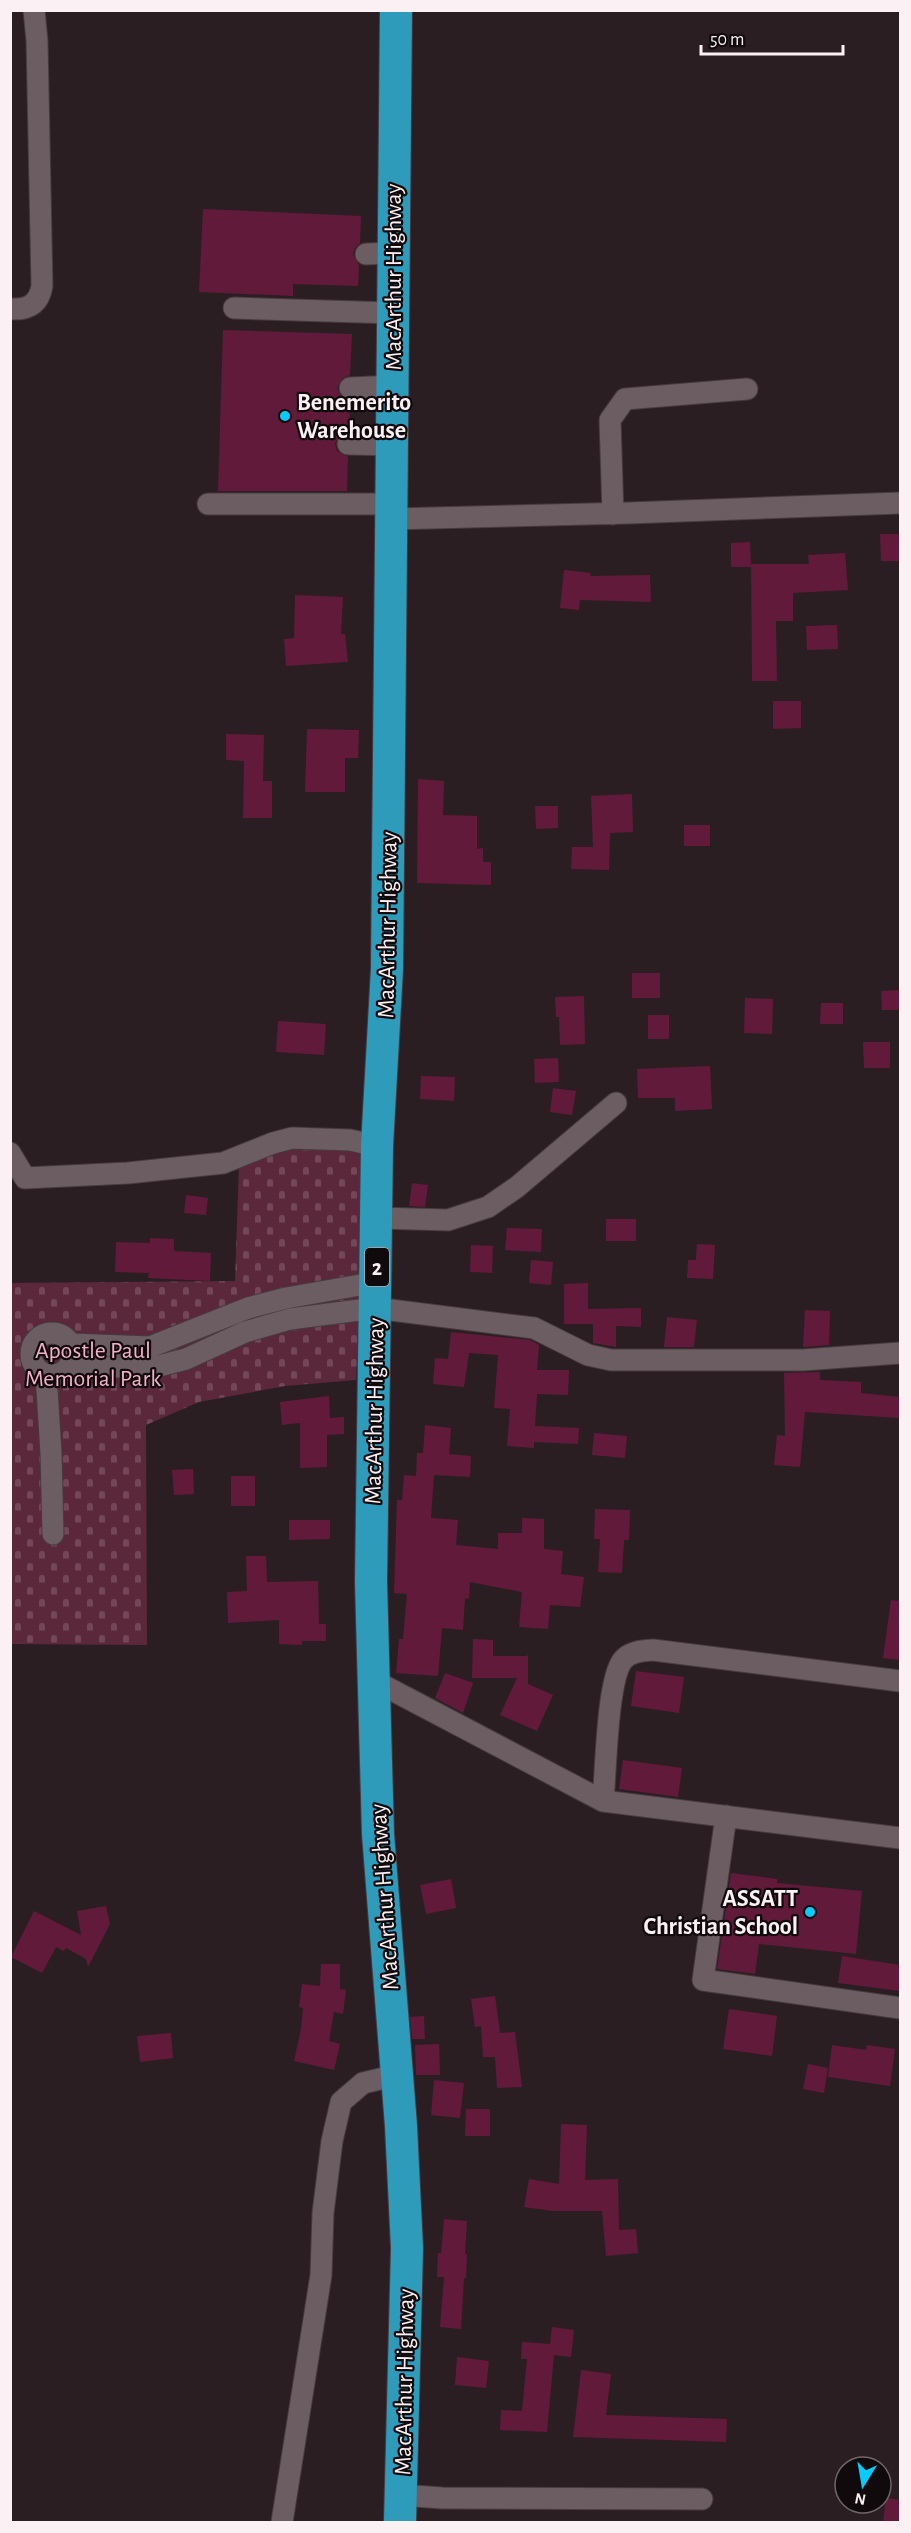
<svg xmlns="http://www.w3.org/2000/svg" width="911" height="2533" viewBox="0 0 911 2533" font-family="'Alegreya Sans',sans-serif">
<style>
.cemetery{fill:url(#cemetery-stones)}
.building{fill:#621a3a}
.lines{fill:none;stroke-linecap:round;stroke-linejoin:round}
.minor-casing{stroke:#463b3f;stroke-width:23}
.highway-casing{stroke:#463b3f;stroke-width:34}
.minor{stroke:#6c5d62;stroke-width:21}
.highway{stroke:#2e9bbb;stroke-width:32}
.poi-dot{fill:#07cbf9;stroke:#100a0c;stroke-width:2}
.labels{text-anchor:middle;stroke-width:4.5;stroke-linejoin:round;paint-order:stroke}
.shield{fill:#100a0c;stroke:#b4acae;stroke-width:1.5}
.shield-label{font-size:22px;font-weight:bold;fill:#fbf1f4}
.street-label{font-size:24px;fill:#fbf1f4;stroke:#100a0c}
.poi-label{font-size:24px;font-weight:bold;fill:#fbf1f4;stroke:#100a0c;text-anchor:start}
.park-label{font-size:24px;fill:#f3b0c7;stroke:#100a0c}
</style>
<defs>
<pattern id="cemetery-stones" width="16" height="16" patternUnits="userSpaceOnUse" patternTransform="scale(1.5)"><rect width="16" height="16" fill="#5b273b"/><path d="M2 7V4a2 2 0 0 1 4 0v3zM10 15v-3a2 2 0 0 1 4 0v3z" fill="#734758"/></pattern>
</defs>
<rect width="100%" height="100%" fill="#2b1e23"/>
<!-- cemetery -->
<path class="cemetery" d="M290,1143l71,1v108l-5,128 -71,6 -86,16 -53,23 1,220 -136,-1 -1,-361 225,-2 4,-116z"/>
<!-- building -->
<path class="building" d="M203,209l158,7 -1,27 -5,5 -2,6 6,11 -1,21 -65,-2v12l-94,-4z
M223,330l129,4 -2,41 -7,3 -6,10 3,7 10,6 -1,30 -8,2 -6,10 2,8 11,6 -1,34h-129z
M880,534h20v27h-19z
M750,542l1,25h-20v-24z
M845,553l3,37 -55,3v28h-17l1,60h-25l-1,-117h58l-1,-9z
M564,570l27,3 -1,3 60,-1 1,27 -71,-2 -1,10 -19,-2z
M295,595l48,2 -2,37h4l3,28 -62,4 -2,-27 10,-1z
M837,625l1,24 -31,1 -1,-24z
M773,701h28v27l-28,1z
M307,729l52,1 -1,28h-13v34h-40z
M226,734l38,1 -1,46h9v37h-29l1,-57 -18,-1z
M418,779l26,2 -1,34 34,1v33l6,-1v14h8v23l-74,-2z
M632,794l1,38 -23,1 -1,37 -38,-1 1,-22h21l-2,-51z
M535,806h23v22l-22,1z
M684,825h26v21h-26z
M632,973h28v25h-28z
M900,990v20h-18l-1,-19z
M584,996l1,48 -25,1 -1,-28h-3l-1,-20z
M745,998l28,1 -1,35 -28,-1z
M821,1003h22v21h-23z
M648,1015h21v24h-21z
M278,1021l48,3 -2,31 -48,-3z
M863,1042h27v26h-26z
M558,1058l1,24 -24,1 -1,-24z
M710,1066l2,43 -37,2v-13h-37l-1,-29z
M421,1076l34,1 -1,24 -34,-2z
M553,1088l23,3 -4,24 -22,-3z
M412,1183l16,2 -3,22 -16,-1z
M186,1195l22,3 -2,17 -22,-2z
M606,1219h30v22h-30z
M507,1228l35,1 -1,23 -36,-2z
M150,1238l24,1v12l37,2 -1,28 -62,-3 1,-5 -34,-1 1,-30 34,1z
M697,1244l18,1 -2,34 -26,-1 1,-18h8z
M471,1245l22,1 -1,27 -22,-1z
M531,1260l22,2 -2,23 -22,-2z
M588,1283v26l53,-1v19l-25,-1v21l-23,-4v-19h-29v-40z
M805,1310l25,1 -1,34 -26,2z
M667,1317l30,3 -3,27h-30z
M451,1332l79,8 9,5 -2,25h32l-1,25 -31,-1 -2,32 44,2 -1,16 -44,-2v6l-27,-2 3,-37 -16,-1 4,-53 -29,-2 -5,34 -31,-3 2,-26 13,1z
M820,1372v8l41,2v11l39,4v21l-95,-6 -5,55 -26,-2 3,-30 8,1 -1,-63z
M329,1396l1,22 14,-1v17l-17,1v32l-27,1v-45l-18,2 -2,-23z
M425,1425l26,3 -2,26 22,2 -1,21 -36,-2 -3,43 27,2 -2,25 42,4v-16h24v-15l22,1v30l19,2 -2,23 23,3 -4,30 -30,-2 -2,24 -29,-2 3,-35 -52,-10 -1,17 -4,-1 -2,32 -21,-2 -4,48 -42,-3 3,-34h4l4,-45 -13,-1 3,-93h5l2,-25 12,1 1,-23h6z
M594,1433l33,3 -2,22 -33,-3z
M193,1469l1,25 -20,1 -2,-25z
M231,1476h24v30h-24z
M595,1509l35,1 -1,30h-5l-2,33 -24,-1 2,-33h-6z
M289,1520h41v19l-41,1z
M246,1556h20l1,26 51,-1 1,43h7v17h-24v4l-23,-1v-24l-51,3 -1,-31 20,-1z
M891,1600l9,1v59l-17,-2z
M473,1639l20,1v16h34l1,-2v30l25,11 -16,36 -37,-16 17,-37h-45z
M636,1671l48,6 -5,36 -48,-7z
M445,1673l28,10 -10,30 -28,-15z
M623,1760l59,8 -4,29 -59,-8z
M731,1873l46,6v4l85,8 -6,63 -97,-10 -4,30 -38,-5z
M451,1879l5,29 -30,6 -6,-29z
M106,1906l4,18 -22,43 -2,-8 -20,-11 -2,3 -8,-4 -14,26 -31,-16 23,-46 47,24 -4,-24z
M842,1956l58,9v26l-62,-8z
M321,1964h19v25l6,1 -3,24 -9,-2 -5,29 11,3 -6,26 -40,-9 7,-32 2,-21 -4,-1 3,-23 18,2z
M495,1996l5,37 15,-1 7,55 -25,1 -2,-31h-12l-2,-31 -6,1 -4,-28z
M729,2009l48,7 -5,40 -49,-7z
M424,2016l1,23h-13l-2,-22z
M171,2033l2,25 -33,4 -3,-26z
M439,2044l1,31h-24l-1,-30z
M832,2045l34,5 1,-5 28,4 -5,37 -62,-9z
M808,2064l20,4 -4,25 -21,-4z
M434,2080l30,3 -4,35 -29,-3z
M466,2109h24v27h-25z
M561,2124l26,1 -2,55 33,-1 1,51 17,-1 2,24 -32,3 -4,-45h-49l-29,-4 5,-28 30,5z
M444,2219l23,2 -2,33h2l-1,24h-2l-3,51 -21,-2 4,-50h-7l1,-24h3z
M552,2327l22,3 -3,27 -17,-2 -7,77 -47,-2 1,-20 21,1 5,-52h-6l1,-17 28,2z
M457,2357l32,4 -3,27 -31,-3z
M581,2370l30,4 -5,41 121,4 -1,23 -153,-5z
M886,2498l14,2v23h-17z"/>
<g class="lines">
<defs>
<path id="minor" d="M366,254l27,-1
M234,308l158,5
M10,309c18,1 29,-5 32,-23l-5,-245 -3,-31
M350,388l43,-2
M348,444l44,1
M208,504h184
M613,514l-3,-94 15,-21 122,-10
M392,519l237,-6 271,-10
M10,1153l15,25 103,-5 95,-10 50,-20 19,-5 58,2 27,6
M378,1218l70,2 40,-13 29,-20 99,-84
M31 1354a21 21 0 1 1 42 0a21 21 0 1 1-42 0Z
M70,1344l80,3 98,-39 38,-10 91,-16
M68,1367h87l31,-8 59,-27 45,-13 85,-11 159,20 54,27 23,5h192l97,-7
M46,1374l5,79 2,81
M373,1680l230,121 297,37
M603,1801c3,-30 4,-122 20,-141 7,-9 20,-9 30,-10l247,31
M726,1816l-23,164 197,28
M401,2495l41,3 260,1
M282,2522l39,-247 2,-62 9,-72 9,-39 22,-19 34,-8"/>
<path id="highway" d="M396,10l-9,959 -10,177 -6,436 7,252 23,292 6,122 -7,274"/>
</defs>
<!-- minor casing -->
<use href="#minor" class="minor-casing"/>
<!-- highway casing -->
<use href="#highway" class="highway-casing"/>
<!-- minor -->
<use href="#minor" class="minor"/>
<!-- highway -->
<use href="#highway" class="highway"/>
</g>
<!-- markers -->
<g class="poi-dot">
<circle cx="285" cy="416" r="6"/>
<circle cx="810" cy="1912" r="6"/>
</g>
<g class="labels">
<!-- shield labels -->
<rect class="shield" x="365" y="1248" width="24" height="38" rx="4.5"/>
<g class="shield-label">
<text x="377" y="1275">2</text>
</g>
<!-- street labels -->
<g class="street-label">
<text transform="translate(393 277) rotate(-90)" y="8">MacArthur Highway</text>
<text transform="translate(387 925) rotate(-89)" y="8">MacArthur Highway</text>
<text transform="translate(374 1411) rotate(-89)" y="8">MacArthur Highway</text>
<text transform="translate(384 1897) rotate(-94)" y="8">MacArthur Highway</text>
<text transform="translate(404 2382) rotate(-89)" y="8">MacArthur Highway</text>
</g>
<!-- poi labels -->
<g class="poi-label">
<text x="297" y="410">Benemerito<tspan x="297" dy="28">Warehouse</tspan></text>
<text x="798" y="1906" text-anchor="end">ASSATT<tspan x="798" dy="28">Christian School</tspan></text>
</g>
<!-- park labels -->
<g class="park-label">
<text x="93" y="1358">Apostle Paul<tspan x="93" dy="28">Memorial Park</tspan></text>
</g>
</g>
<!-- border -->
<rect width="911" height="2533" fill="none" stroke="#fbf1f4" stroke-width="24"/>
<!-- north arrow -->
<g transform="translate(863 2485) rotate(191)"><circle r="28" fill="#100a0c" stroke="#6e6669" stroke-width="1.5"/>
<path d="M0-4.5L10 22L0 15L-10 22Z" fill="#07cbf9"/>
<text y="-9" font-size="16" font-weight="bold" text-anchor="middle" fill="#fbf1f4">N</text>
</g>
<!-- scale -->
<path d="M701 45v9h142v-9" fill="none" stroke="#fbf1f4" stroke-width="3"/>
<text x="710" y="45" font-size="18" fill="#fbf1f4" stroke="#100a0c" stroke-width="4.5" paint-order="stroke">50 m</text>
</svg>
